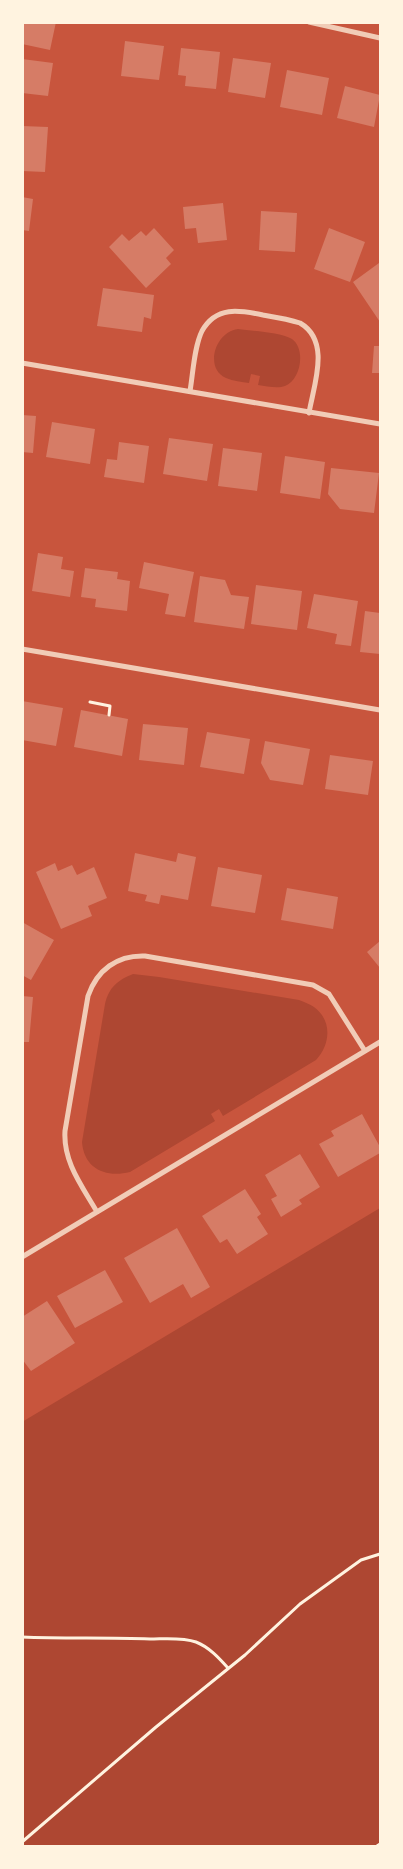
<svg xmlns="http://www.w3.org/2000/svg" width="403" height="1869" viewBox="0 0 403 1869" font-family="Lato,sans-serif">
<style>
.green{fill:#ae4732}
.building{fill:#d67c66}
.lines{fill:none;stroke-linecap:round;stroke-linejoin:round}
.path{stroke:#fff3e0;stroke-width:3}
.minor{stroke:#f1ccb7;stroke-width:5}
</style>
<rect width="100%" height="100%" fill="#c8553d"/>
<!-- green -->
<path class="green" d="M238,329c14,2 41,3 54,10 14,10 9,41 -7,47 -8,3 -18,0 -27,-1l2,-9 -9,-2 -2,9c-7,-1 -16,-2 -23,-5 -22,-10 -11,-46 12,-49z
M133,974l26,3 140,23c5,2 11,4 15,7 19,14 16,38 2,53l-93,56 -4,-7 -8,5 4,7 -85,51c-24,6 -46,-3 -48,-30l23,-138c4,-17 13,-24 28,-30z
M380,1208v638h-357l-1,-424z"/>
<!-- building -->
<path class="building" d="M22,22h34l-6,28 -28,-6z
M125,41l39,5 -5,34 -38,-4z
M181,48l39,4 -4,37 -31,-3 1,-10 -8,-1z
M233,58l38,5 -6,35 -37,-6z
M22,59l31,4 -5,33 -26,-3z
M287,70l42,8 -7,37 -42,-8z
M345,86l35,9 -6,32 -37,-9z
M22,126l26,1 -3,45 -23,-1z
M22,197l11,2 -4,32 -7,-1z
M223,203l4,37 -29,3 -2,-15 -11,1 -2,-22z
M261,211l36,2 -2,39 -36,-2z
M154,228l20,22 -8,8 5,6 -25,24 -37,-41 13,-13 7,7 12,-10 5,5z
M329,228l36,14 -15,40 -36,-13z
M379,263l1,3v56l-27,-40z
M103,288l51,7 -3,24 -7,-2 -2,15 -45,-6z
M374,346h6v27h-8z
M22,415l14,1 -3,37 -11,-1z
M52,422l43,7 -5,35 -44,-7z
M169,438l44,6 -6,37 -44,-7z
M119,442l30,4 -5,37 -40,-6 3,-18 10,1z
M223,448l39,5 -5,38 -39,-5z
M285,456l40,6 -5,37 -40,-6z
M331,468l48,5 -5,40 -34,-4 -12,-15z
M38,553l25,4 -2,12 13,2 -4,26 -38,-6z
M144,562l50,10 -9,45 -20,-3 4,-20 -30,-6z
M85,568l33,4 -1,7 13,2 -3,30 -32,-4 1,-8 -15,-2z
M200,576l25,4 6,15 18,2 -5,32 -50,-7z
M256,585l46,6 -5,39 -46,-6z
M314,594l44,7 -7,45 -16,-2 2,-10 -30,-6z
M365,611l15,2v41l-20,-2z
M22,701l41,7 -7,38 -34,-6z
M81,710l47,9 -6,37 -48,-9z
M143,724l45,4 -4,37 -45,-5z
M207,732l43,7 -6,35 -44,-7z
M265,741l45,8 -7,36 -33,-5 -9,-17z
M330,755l43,6 -5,34 -43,-6z
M135,853l41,9 2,-9 18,4 -8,43 -27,-5 -2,9 -14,-3 2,-6 -19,-4z
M55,863l3,8 14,-6 5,10 17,-8 13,31 -19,8 4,10 -31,13 -25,-57z
M218,867l44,8 -7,38 -44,-7z
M287,888l51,9 -5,32 -52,-9z
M22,922l32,18 -23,40 -9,-5z
M380,941v27l-13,-16z
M22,996l11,1 -4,45h-7z
M362,1114l18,33v6l-42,24 -19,-33 15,-8 -3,-5z
M300,1154l20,33 -21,13 3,4 -21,13 -10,-18 6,-3 -12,-21z
M245,1189l16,25 -4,3 11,17 -31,20 -10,-15 -7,4 -18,-27z
M177,1228l33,59 -19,11 -8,-14 -33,19 -26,-45z
M105,1270l18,32 -48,26 -18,-32z
M47,1301l28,42 -44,28 -9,-12v-42z"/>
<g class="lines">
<!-- path -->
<path class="path" d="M90,702l20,4 -1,9
M22,1637c43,2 85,0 128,2 14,0 32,-2 46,3 13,5 23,16 32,26
M22,1842l134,-115 89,-72 55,-51 61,-44 19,-6
M377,1846l3,-2"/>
<!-- minor -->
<path class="minor" d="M309,22l71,16
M22,363l358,61
M190,391c3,-17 4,-44 12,-60 14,-25 37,-21 61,-16 12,2 25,4 37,8 31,18 14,61 9,90
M22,649l358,61
M97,1212c-15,-26 -34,-50 -32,-81l23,-135c9,-26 29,-41 57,-40l168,29 16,9 36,57
M22,1257l358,-215"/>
</g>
<!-- border -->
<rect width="403" height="1869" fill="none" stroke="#fff3e0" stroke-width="48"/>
</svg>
